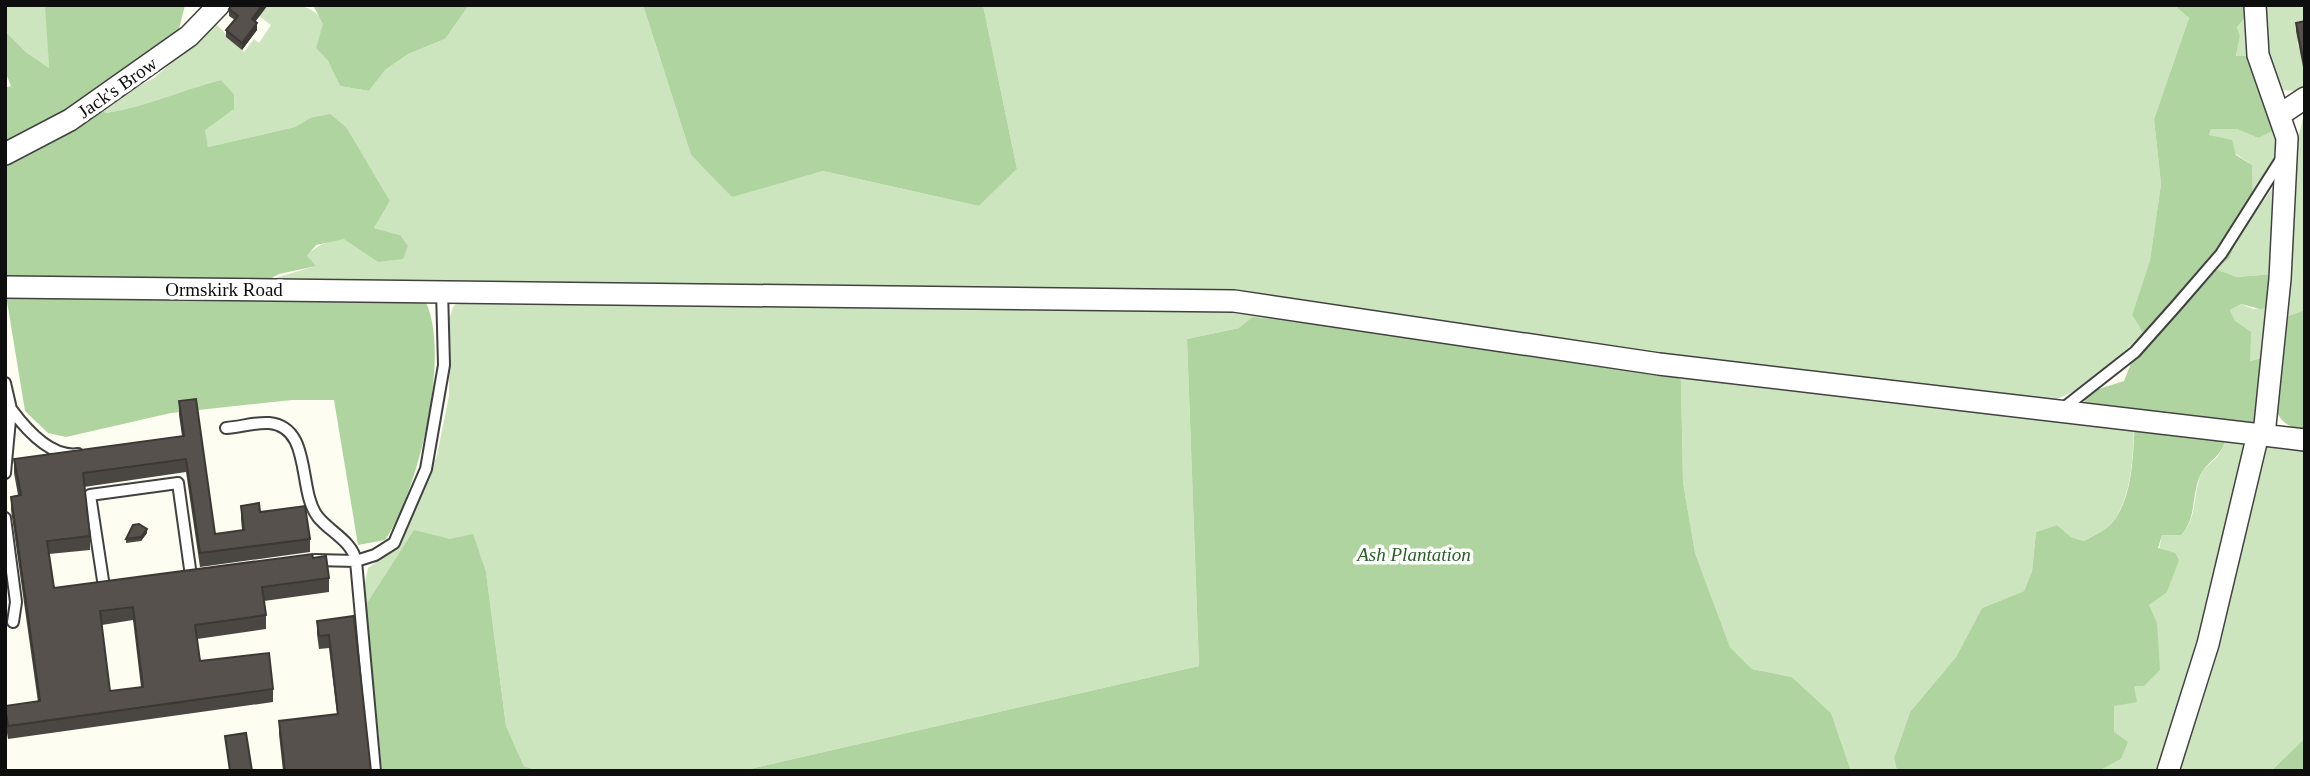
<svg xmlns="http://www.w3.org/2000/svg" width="2310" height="776" viewBox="0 0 2310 776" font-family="'Times New Roman',serif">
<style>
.green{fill:#cce5be}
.forest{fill:#afd49f}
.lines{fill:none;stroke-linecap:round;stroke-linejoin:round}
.lane-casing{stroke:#414141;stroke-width:14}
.street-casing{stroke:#414141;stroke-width:24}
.lane{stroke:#fff;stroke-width:10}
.street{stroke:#fff;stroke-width:21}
.wall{fill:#4a4641;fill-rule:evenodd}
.shaded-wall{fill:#3c3935}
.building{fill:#56514c;stroke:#3c3935;stroke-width:2;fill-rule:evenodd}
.labels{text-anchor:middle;stroke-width:7;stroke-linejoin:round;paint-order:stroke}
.street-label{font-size:19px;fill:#0e0e0e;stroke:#fff}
.park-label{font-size:19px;font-style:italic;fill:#286025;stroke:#fff}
</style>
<rect width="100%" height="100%" fill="#fdfdf1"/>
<!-- green -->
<path class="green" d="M5,5h41l3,63 -22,-15 -22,-22z
M268,5c21,0 45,-4 56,19l-8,24 12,13 12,25 29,5 16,-21 23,-16 37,-15 24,-34h174l48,150 41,41 91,-25 156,35 38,-37 -34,-164h1191l15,13 -35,101 7,65 -11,76 -18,55 12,18 -57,53 -33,14 -398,-45 -289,-41 -1098,-34 46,-14 -8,-10c20,-24 64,-19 93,-21l-26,-7 16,-27 -43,-73 -37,-10 -15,9 -87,20 -4,-17 30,-36 -13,-14c-40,10 -75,27 -115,33l-8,-5 56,-30 62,-54 28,28 10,-13 5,4 12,-18 -12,-9z
M2261,5h44v35l-8,2 8,24 -1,22 -8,3 -17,-1 -11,-13z
M2250,12l2,44 -16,1 4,-21 -3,-9z
M2305,110v200l-19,7 10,-170z
M2274,120c8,39 -2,45 -21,77l-1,-32 -43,-30 2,-6h26l21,9z
M2276,183l-3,91 -36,3 -23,-8 16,-11 7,-19z
M461,299l761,9 161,21 -9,3 -135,-4 -52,11 12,327 -458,105h-203l-14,-5 -18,-40 -20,-154 -120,33 -2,-17 4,-20 33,-24 36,-89 12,-59v-76l4,-13z
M2241,304l12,5 19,-3 -7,51 -15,4 -20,-51z
M1673,371l461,55c-1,30 -2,78 -26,101 -6,5 -17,9 -24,14l-13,-4 -14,-12 -21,7 -4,39 -8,20 -42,17 -26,49 -46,55 -16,46 3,13h-46l-20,-58 -39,-36 -40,-8 -22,-22 -35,-94 -12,-71 -2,-101z
M2226,436l18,5 5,7 -85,323h-65l22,-12 -7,-26v-27l19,-21 24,-63 -8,-17 13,-71 19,1c16,-16 12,-38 19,-58 6,-17 21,-13 26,-41z
M2270,444l35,4v290l-34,33h-97l89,-324z"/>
<!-- forest -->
<path class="forest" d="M45,5h140l-7,28 -92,67 20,13c40,-6 75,-23 115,-33l13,14v15l-29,21 3,17 87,-20 15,-9 20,-4 17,14 43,73 -16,27 26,7 8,11 -5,13 -25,3 -34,-23 -28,6 -9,11 9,10 -37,8 -13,7 157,16c31,50 -5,196 -38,243l-27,5 -24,-145h-42l-121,13 -105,24 -18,-4 -23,-22 -20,-122v-201l6,-2 -6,-15v-40l22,22 22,15z
M313,5h156l-24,34 -37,15 -23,16 -16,21 -29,-5 -12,-25 -12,-13 7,-24z
M643,5h340l34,164 -38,37 -156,-35 -91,26 -41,-42z
M2174,5h76v7l-13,15 3,9 -4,20h27l11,64 -2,11 -14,7 -21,-9h-26l-2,6 23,5 4,15 16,10 1,32 -22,33 6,9 -7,19 -15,11 22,8 36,-3 8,30 -20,5 -20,-5 -11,6 5,11 16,11 -1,29 16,-4 20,-40 19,-7v120c-16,-2 -23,-7 -30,-21l-13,17 -37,14c-3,18 -19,21 -25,36 -9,20 -3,42 -19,59h-19l-4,13 17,5 4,7 -12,32 -18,13 8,17 3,48 -16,16h-10l3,16 -23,4v26l14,10 -7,17 -22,12h-202l-3,-13 16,-46 46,-55 26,-49 42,-17 8,-20 4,-39 21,-7 14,12 13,4c8,-5 18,-9 24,-14 27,-25 25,-79 27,-111l-52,-5 3,-18 38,-12 8,-20 18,-18 -18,-28 18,-55 11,-76 -7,-65 35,-101z
M1253,317l121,15 10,-3 288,41 9,11 2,101 12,71 35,94 22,22 40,8 39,36 20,58h-1110l458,-105 -12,-327 52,-11z
M414,530l36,9 23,-5 13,38 20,154 18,40 14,5h-156l-16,-166z
M2305,738v33h-34z"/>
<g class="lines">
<defs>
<path id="lane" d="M5,383l6,26 -6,64
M11,409c14,19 40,49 67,45
M2061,410l74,-58 41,-46 45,-52 59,-93
M226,428c14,-1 30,-6 43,-5 44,4 28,68 49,94 12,15 34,24 38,44l19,-6 19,-12 32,-74 18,-104 -2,-75
M5,518l11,84 -3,20
M315,560l41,1 19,210
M104,587l-14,-92 88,-12 13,93"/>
<path id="street" d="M2255,5l3,50 29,83 -7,141 -16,156
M2281,114l24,-16
M5,154l65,-34 119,-84 30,-31
M5,287l1229,14 425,63 646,76
M2168,771l40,-127 50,-210"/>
</defs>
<!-- lane casing -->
<use href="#lane" class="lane-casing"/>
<!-- street casing -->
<use href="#street" class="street-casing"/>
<!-- lane -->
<use href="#lane" class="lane"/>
<!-- street -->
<use href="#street" class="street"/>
</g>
<!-- wall -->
<path class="wall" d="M229,9l26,12 2,9 -15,20 -16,-13v-7l9,-10 -6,-4z
M2305,21v45l-2,1 -7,-36v-8z
M179,401l36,133 27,-4 -1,-11v-13l19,6 50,27v13l-110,15 -14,-95 -102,15 6,49v14l-41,4 5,34 259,-30 16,20v14l-65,9 2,14v14l-69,10 3,22 73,28v13l-265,37 -3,-19v-14l33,-4 -27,-192v-13l7,-2 -4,-22v-14l168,-23 -3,-21zM133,620l8,67 -31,4 -8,-66z
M147,533l-6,8 -15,2v-4z
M354,616l17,155h-88l-4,-37v-13l58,-7 -8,-66 -10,1 -2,-15v-13z"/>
<!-- shaded-wall -->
<path class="shaded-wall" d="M262,5h6l-16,21v-7z
M257,23v7l-15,20v-7z
M147,529v4l-6,8v-4z"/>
<!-- building -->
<path class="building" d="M232,5h30l-10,14 5,4 -15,20 -16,-13 12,-14 -9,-7z
M2305,21v38h-2l-7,-36z
M196,399l19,135 29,-4 -3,-24 18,-3 1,9 45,-6 5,33 -110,14 -14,-94 -103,14 7,63 -43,5 7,47 258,-34 1,4 13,-2 3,22 -67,9 4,28 -71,10 5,36 69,-8 4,36 -265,37 -3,-20 35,-5 -29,-204 10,-2 -7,-36 170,-23 -5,-35zM133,607l10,80 -33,4 -10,-80z
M139,524l8,5 -6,8 -15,2 7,-14z
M354,616l17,155h-86l-6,-50 59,-7 -9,-79 -10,1 -2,-15z
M246,733l6,38h-22l-5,-35z"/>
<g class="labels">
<!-- street labels -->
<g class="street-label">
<text transform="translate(117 87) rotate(-35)" y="7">Jack's Brow</text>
<text x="224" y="296">Ormskirk Road</text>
</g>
<!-- park labels -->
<g class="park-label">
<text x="1414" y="561">Ash Plantation</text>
</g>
</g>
<!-- border -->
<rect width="2310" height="776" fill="none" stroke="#0e0e0e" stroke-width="14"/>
</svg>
